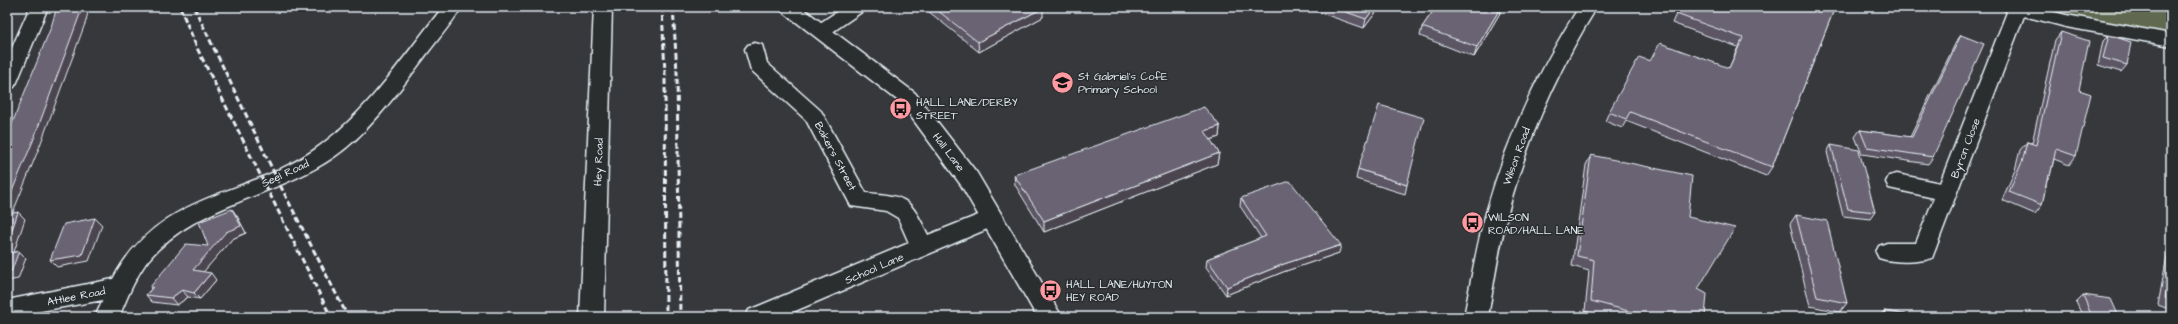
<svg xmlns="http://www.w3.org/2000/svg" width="2178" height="324" viewBox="0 0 2178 324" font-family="'Architects Daughter',sans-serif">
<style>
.green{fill:#616950;stroke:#a4ada4}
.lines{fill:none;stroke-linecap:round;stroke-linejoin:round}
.minor-casing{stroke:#e8f1f8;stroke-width:3}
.tertiary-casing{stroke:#e8f1f8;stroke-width:3}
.minor{fill:#2a2d2e;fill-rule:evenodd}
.tertiary{fill:#2a2d2e;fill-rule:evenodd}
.rail{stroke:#e8f1f8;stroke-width:3;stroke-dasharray:6 3;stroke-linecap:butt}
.wall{fill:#5c5563;stroke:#e8f1f8}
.shaded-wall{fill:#4b4550;stroke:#e8f1f8}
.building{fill:#6b6373;stroke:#e8f1f8}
.labels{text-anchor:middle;stroke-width:3;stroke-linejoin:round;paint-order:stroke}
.poi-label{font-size:11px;fill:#e8f1f8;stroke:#2a2d2e;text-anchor:start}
.street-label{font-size:11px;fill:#e8f1f8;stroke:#2a2d2e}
</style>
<rect width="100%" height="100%" fill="#37383c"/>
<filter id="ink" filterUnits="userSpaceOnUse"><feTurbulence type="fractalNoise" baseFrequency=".025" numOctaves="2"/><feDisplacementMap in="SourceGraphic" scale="8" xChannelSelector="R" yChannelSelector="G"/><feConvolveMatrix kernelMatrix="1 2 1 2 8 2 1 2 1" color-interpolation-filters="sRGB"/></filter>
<g filter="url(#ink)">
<!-- green -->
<path class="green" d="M2021,7h150v33z"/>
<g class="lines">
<defs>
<path id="minor" d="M30,7h18l-31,75 -3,5 -7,2v-30z
M443,7h19c-11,17 -24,32 -36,48 -27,36 -55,76 -92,102 -59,41 -142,47 -188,106 -12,17 -19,35 -27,54h-24l8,-17 -96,17v-17l106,-21c48,-91 136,-80 208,-134 50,-37 84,-91 122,-138z
M594,7h18l-8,310h-24z
M844,7h22l-3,4 -35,24 -7,2 -7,-2 -2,-4 2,-4z
M1579,7h18c-40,64 -70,133 -89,205 -9,35 -14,70 -20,105h-24c7,-35 12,-70 22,-104 20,-73 52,-142 93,-206z
M2002,7h32l32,8 105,19v12l-105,-19 -42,-11 -92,242c-15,5 -38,5 -53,0l-3,-6 3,-6 8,-3h29l18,-45 -45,-10 -3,-6 3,-6 8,-2 43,9 67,-171z
M755,43l7,2 5,18 54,48 45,82c41,3 44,5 62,42l63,-25 8,2 3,6 -3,6 -218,93h-36l4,-7 160,-67 -11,-25 -12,-7 -35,-5 -45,-86 -55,-50 -6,-21 3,-4z"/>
<path id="tertiary" d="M779,7h22l114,86 62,80 85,144h-25l-76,-132 -60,-82 -119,-92z"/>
</defs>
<!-- minor casing -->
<use href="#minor" class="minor-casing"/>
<!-- tertiary casing -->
<use href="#tertiary" class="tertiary-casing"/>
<!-- minor -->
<use href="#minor" class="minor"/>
<!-- tertiary -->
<use href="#tertiary" class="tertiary"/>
<!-- rail -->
<path class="rail" d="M180,7l17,41 134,269
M194,7l86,178 68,132
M662,7l3,67 1,243
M673,7l4,65 3,245"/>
</g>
<!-- wall -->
<path class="wall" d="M923,7h118l2,10 -64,35z
M1304,7h76l-16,21z
M1436,7h66l-2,6 -26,44 -54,-21 2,-9z
M1835,7l-63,160 -6,9 -140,-55 -4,7 -17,-7 4,-9 41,-51 79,7 9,-21 -66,-24 4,-9z
M2061,32l18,58 -3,66 -7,9 -15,-6 -4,17 -3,5 -5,24 -7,9 -33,-14 13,-30 5,-20 7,-8 5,1 23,-103z
M1961,35l-28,122 -5,7 -66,-10 -7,-17 5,-7 50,7 46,-95z
M2109,35l18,30 -6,7 -23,-7 5,-24z
M1220,126l-1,11 -9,3 9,13 -2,11 -173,68 -29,-47 -1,-10z
M1831,145l44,67 -5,7 -27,-3 -16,-64z
M1591,155l97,62 10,72 7,28h-98l-22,-6 4,-40 -17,-5 14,-101z
M1358,169l49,16 -2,9 -49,-15z
M2171,180v20l-3,-1z
M1241,198l98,55 -56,19 -57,23 -20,-28 1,-8 54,-21 -21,-32z
M232,209l5,7 9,17 -14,6 -29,33 13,8 -16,19 -12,-2 -11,8 -25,-3 -6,-7 5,-6 -1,-2 58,-41z
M1796,215l51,88 -7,9 -30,-6 -20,-82z
M2171,244v66l-13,-5 11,-60z
M2083,295l36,22h-36l-7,-15z
M1884,311l37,6h-42z"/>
<!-- shaded-wall -->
<path class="shaded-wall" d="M82,7h7l-3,14 -47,127 -30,74 -2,-2v-17z
M1375,7h5l-16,21 2,-9z
M1501,7h1l-2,6 -26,44 3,-10z
M1043,8v9l-64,35 -1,-10z
M1220,126l-1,11 -15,5 1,-11z
M1219,153l-2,11 -173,68v-11z
M232,209l5,7 9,17 -14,6 -33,38 -6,-7z
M18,212l7,7 -14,42 -4,-3v-14z
M95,218l7,7 -13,36 -32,6 -7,-7z
M1341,245l-2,8 -56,19 -57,23 1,-8 57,-23z
M19,251l7,7 -8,21 -11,2v-8z
M211,273l5,7 -16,19 -6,-6z
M182,290l6,7 -11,8 -6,-7z"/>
<!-- building -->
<path class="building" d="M57,7h25l-2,7 -47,127 -26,62v-67l44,-109z
M933,7h108l2,1 -65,34z
M1332,7h43l-9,12z
M1436,7h65l-24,40 -55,-20z
M1680,7h155l-63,160 -142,-55 -4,7 -17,-7 30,-55 11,4 10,-18 69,25 14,-30 -67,-24z
M2061,32l28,9 -10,49 12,4 -15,62 -20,-7 -6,27 -2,-1 -6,30 -33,-13 13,-30 5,-20 9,3z
M1961,35l23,9 -51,113 -66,-10 -7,-17 52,7z
M2109,35l22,7 -4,23 -24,-7z
M1379,105l45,13 -17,67 -49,-16z
M1204,107l16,19 -15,5 14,22 -175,68 -30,-46z
M1831,145l28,5 16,62 -27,-3z
M1591,155l101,21 -4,41 47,11 -37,61 9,5 -2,23h-54l-60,-16 3,-41 -17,-4z
M1290,181l51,64 -57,19 -57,23 -20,-28 59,-23 -25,-38z
M232,209l9,17 -15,6 -33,38 18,3 -17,20 -12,-3 -11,8 -25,-3 7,-8h-3l36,-43 22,2 -9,-24z
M18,212l-11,32v-30z
M1796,215l31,6 20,82 -30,-6z
M95,218l-13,37 -32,5 14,-36z
M19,251l-8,21 -4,1v-19z
M2171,267v33l-6,-2z
M2083,295l28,4 8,18h-27z
M1884,311l37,6h-35z"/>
</g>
<!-- icons -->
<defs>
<symbol id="school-disc" viewBox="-11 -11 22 22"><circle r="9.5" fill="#ff9aa2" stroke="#2a2d2e"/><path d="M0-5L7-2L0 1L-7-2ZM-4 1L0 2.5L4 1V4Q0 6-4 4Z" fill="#111"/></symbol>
<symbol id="bus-disc" viewBox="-11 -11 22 22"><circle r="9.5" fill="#ff9aa2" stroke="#2a2d2e"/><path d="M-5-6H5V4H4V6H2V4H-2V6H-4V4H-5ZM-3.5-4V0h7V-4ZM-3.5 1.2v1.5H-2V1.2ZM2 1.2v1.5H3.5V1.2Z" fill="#111"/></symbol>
</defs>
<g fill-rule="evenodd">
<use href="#school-disc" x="1050" y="70" width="25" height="25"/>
<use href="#bus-disc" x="888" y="96" width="25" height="25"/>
<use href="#bus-disc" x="1460" y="210" width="25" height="25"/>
<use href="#bus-disc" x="1038" y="278" width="25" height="25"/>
</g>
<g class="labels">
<!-- poi labels -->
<g class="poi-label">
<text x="1078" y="80">St Gabriel's CofE<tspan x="1078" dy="13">Primary School</tspan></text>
<text x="916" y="106">HALL LANE/DERBY<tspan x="916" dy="13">STREET</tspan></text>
<text x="1488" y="221">WILSON<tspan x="1488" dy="13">ROAD/HALL LANE</tspan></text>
<text x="1066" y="288">HALL LANE/HUYTON<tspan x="1066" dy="13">HEY ROAD</tspan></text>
</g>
<!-- street labels -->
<g class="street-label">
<text transform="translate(1965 148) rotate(-69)" y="4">Byron Close</text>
<text transform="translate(949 152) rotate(53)" y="4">Hall Lane</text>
<text transform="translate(836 156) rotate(62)" y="4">Bakers Street</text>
<text transform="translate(1516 156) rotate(-70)" y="4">Wilson Road</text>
<text transform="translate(598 162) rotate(-88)" y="4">Hey Road</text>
<text transform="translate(285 173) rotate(-25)" y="4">Seel Road</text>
<text transform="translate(874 268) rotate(-23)" y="4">School Lane</text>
<text transform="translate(76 296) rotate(-11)" y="4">Attlee Road</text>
</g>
</g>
<!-- margin -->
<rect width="2178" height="324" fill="none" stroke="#2a2d2e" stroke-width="24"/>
<rect x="12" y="12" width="2154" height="300" fill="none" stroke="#e8f1f8" stroke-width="1.5" filter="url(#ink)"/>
</svg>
